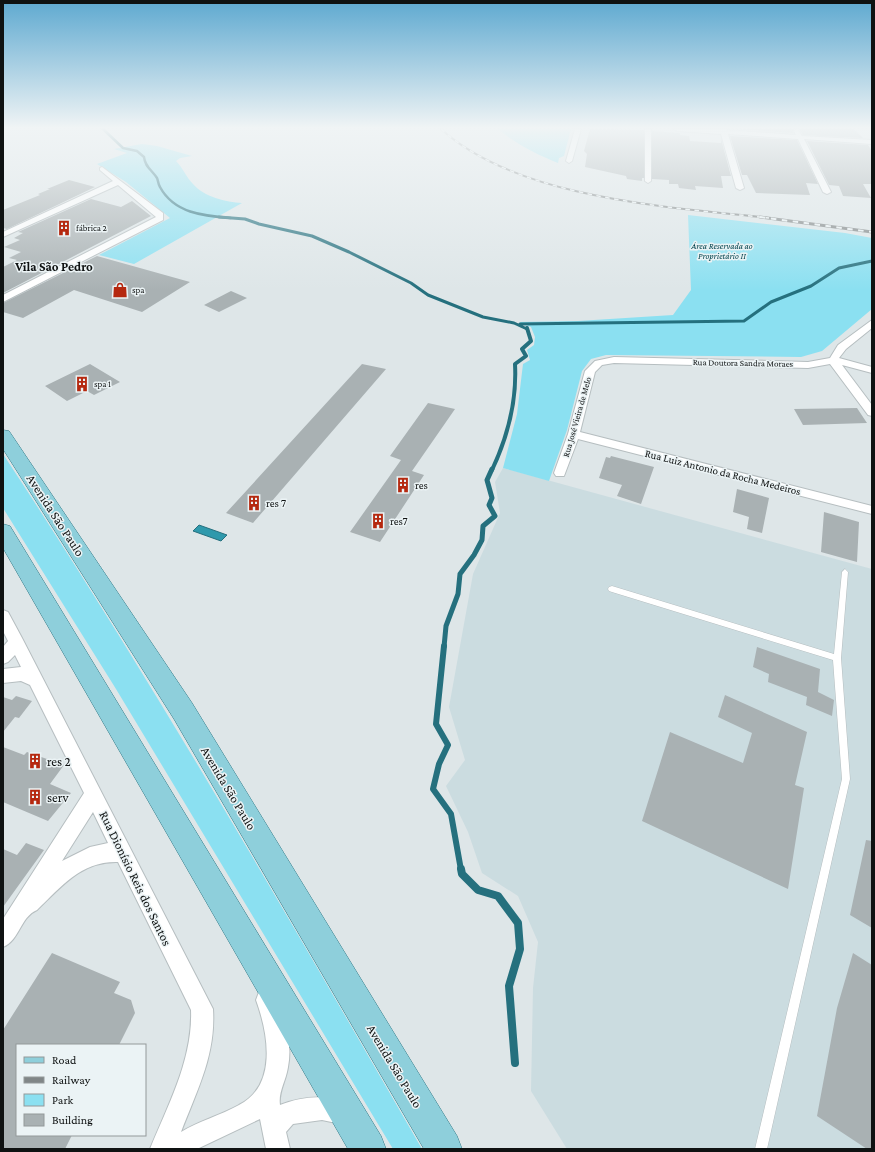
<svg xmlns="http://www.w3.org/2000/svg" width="875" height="1152" viewBox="0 0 875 1152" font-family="'Crimson Pro',serif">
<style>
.built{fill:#cbdce0}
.green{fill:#8be0f1}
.water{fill:#2f99ac;stroke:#25707e}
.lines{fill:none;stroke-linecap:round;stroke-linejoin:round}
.stream-far5{stroke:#25707e;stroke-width:2.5}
.stream-far4{stroke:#25707e;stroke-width:3}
.stream-far3{stroke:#25707e;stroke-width:4}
.stream-far2{stroke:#25707e;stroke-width:5}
.stream-far1{stroke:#25707e;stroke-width:6}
.stream{stroke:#25707e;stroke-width:8}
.building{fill:#a9b1b3}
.lane-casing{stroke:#b6bec0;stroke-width:1}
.street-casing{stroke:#b6bec0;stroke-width:2}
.primary-casing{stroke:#307885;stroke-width:1}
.lane{fill:#fff;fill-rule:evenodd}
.street{fill:#fff;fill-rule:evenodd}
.primary{fill:#8ecfdb;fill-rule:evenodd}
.rail-far1-casing{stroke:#808687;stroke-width:2}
.rail-casing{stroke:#808687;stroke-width:3}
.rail-far1{stroke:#ebf3f5;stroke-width:1.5;stroke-dasharray:4.5;stroke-linecap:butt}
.rail{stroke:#ebf3f5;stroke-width:2;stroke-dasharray:5.5;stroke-linecap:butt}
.labels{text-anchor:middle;stroke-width:3;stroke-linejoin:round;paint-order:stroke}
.far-poi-label{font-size:9px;fill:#0f1212;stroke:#ebf3f5;text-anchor:start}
.far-park-label{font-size:9px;font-style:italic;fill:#02434d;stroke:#ebf3f5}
.far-street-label{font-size:9px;fill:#0f1212;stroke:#ebf3f5}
.street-label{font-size:11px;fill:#0f1212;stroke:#ebf3f5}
.poi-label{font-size:11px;fill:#0f1212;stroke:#ebf3f5;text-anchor:start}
.far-district-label{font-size:13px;font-weight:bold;fill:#0f1212;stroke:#ebf3f5}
.near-street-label{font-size:13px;fill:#0f1212;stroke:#ebf3f5}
.near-poi-label{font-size:13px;fill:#0f1212;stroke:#ebf3f5;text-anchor:start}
</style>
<rect width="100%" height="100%" fill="#dee6e8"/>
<!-- built -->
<path class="built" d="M503,468l369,101v580h-305l-36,-58 2,-103 5,-46 -20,-46 -36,-23 -14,-41 -22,-46 19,-26 -16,-53 24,-133 27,-61 -5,-31z"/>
<!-- green -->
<path class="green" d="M498,129h73l-7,27 -5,2 -1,5c-22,-9 -41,-18 -60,-34z
M142,144l15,2 35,10 -12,2 -4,3c7,7 10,16 17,23 11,13 33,18 49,19l-108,61 -35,-9 71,-37 -44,-36 -29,-18 30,-11 -13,-4z
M688,215l157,18 27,5v71l-50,42 -21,6 -195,-2 -15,4 -9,12 -15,59 -18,51 -46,-13 14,-54 6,-50 7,-4 -3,-10 7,-5 1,-8 -4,-10 -12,-5 59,-1 95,-6 18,-25z
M3,454c149,226 284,461 419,695h-29l-277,-460 -113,-181z"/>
<!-- water -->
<path class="water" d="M199,525l28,10 -6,6 -28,-10z"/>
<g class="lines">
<!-- stream-far5 -->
<path class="stream-far5" d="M103,129l20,19 14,3 7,6c1,10 8,13 13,21 1,2 1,6 3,9 14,26 43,29 71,31"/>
<!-- stream-far4 -->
<path class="stream-far4" d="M219,217l26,2 14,5 53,12 37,16 62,31 17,12 55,22 31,6 13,6
M520,324l224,-3 27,-19 40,-16 28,-18 33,-7"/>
<!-- stream-far3 -->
<path class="stream-far3" d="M492,470c16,-34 25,-69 23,-106l11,-8 -4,-7 9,-8 -4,-13"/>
<!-- stream-far2 -->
<path class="stream-far2" d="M444,647l2,-21 12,-32 2,-20 14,-19 8,-15 1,-14 12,-10 -6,-11 3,-7 -5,-18 5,-11"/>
<!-- stream-far1 -->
<path class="stream-far1" d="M444,646l-8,78 12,21 -9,19 -6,25 18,25 10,56"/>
<!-- stream -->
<path class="stream" d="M461,869l1,5 16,16 20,6 20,27 2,26 -11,37 6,77"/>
</g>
<!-- building -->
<path class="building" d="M590,129l54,1v48h-2v3l-15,-2 -1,-3 -41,-9 2,-13 -3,-3z
M733,129h61l-1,4z
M799,129h55l9,9 -60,-3z
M652,131l28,2v2l9,1 1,5 31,2v-4l10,37h-10l2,12 -28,-2 1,4 -17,-2 -1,-4h-9v-4l-17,-1z
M730,136l67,4 21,44 -12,-1 4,12 -54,-2 -9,-18h-5z
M807,141l61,4 4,6v33h-9l8,14 -28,-2 -4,-10 -10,-1z
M69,180l26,7 -88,42 -4,-1v-18l37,-15 -2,-1 12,-5h-3z
M91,199l30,8 11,-6 19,15 -148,77v-26l14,-7 -8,-2 12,-6 -17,-5 16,-7 -6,-2 9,-5 -5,-1z
M97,256l93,26 -48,30 -68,-22 -51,28 -20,-6v-9z
M231,291l16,7 -28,14 -15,-7z
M90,364l30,18 -26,13 -7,-4 -20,10 -22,-15z
M362,364l24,5 -133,154 -27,-10z
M428,403l27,6 -43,62 12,4 -44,67 -30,-10 51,-72 -11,-4z
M857,408l10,15 -64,2 -9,-16z
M611,456l43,11 -13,37 -24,-8 5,-11 -23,-7 7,-21 4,1z
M737,489l32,9 -7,35 -15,-4 2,-12 -16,-5z
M824,512l35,10 -2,40 -36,-10z
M757,647l63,22 -2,23 16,8 -2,16 -26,-11 1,-8 -39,-15 1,-8 -16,-7z
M725,695l82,37 -12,53 9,3 -16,101 -146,-68 28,-89 73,31 9,-30 -34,-16z
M16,696l16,5 -13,17 -4,-1 -12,15v-35l9,3z
M3,747l21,8 3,-3 37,13 -14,19 21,9 -23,28 -45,-19z
M866,840l6,1v87l-22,-13z
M26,843l18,7 -41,57v-58l14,6z
M52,953l68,29 -6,11 17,7 4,13 -16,32h-102v90h55l-7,14h-62v-119z
M853,953l19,12v184h-5l-50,-33 20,-108z"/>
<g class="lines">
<defs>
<path id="lane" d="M845,569l3,3 -7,86 9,121 -83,370h-12l87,-370 -9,-119 -221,-68 -3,-1 -1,-2 1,-2 3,-1 222,68 8,-82z"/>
<path id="street" d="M575,129h6l-9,32 -3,2 -3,-2z
M645,129h6v52l-3,2 -3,-2z
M674,129h52v1l70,5 -2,-4 3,-2 5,7 70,4v4l-68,-5 27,53 -4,2 -4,-2 -25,-53 -70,-5 16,54 -4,2 -4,-2 -15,-54 -44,-3z
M102,167l61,46v7l-160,82v-7l153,-78 -38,-32 -115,52v-5l110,-51 -13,-11v-2z
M872,320v8l-26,21 -7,9 33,9v6l-30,-8 30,40v11l-4,-1 -38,-51 -22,4 -194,-5 -12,2 -7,7 -15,60 292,74v8l-294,-75 -14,37h-8l-2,-3 14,-39 17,-63 10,-10 19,-4 194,5 22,-4 8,-13z
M3,610l5,2 14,26 191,371c3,46 -16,81 -32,123 18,-11 40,-17 58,-27 39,-20 29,-72 17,-105l3,-8 8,-3 8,3c9,24 18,49 13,75 -2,14 -10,25 -8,38 24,-9 46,-11 69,-1l4,8 -4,8 -8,4 -19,-4 -29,4 -7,8 4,17h-24l-6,-30 -63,30h-47c18,-44 43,-90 41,-139l-73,-148c-37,-1 -56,24 -81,48 -17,7 -17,30 -34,37v-28l81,-126 -54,-108 -9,-4 -18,2v-14l18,-2 -6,-12 -7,7 -5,2v-17l5,-6 -5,-10zM93,812l15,31 -18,4 -28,14z"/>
<path id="primary" d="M3,430l6,1 183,272 265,433 5,13h-38l-250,-430 -171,-270z
M3,524l7,2 371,610 5,13h-38l-345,-601z"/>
</defs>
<!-- lane casing -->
<use href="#lane" class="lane-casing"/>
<!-- street casing -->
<use href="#street" class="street-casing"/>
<!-- primary casing -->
<use href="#primary" class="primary-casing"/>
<!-- lane -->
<use href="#lane" class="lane"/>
<!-- street -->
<use href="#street" class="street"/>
<!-- primary -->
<use href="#primary" class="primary"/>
<defs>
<path id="rail-far1" d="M441,129c77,70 228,78 328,89"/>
<path id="rail" d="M760,217l112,15"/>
</defs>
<!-- rail-far1 casing -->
<use href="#rail-far1" class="rail-far1-casing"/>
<!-- rail casing -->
<use href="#rail" class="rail-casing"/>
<!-- rail-far1 -->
<use href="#rail-far1" class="rail-far1"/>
<!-- rail -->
<use href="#rail" class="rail"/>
</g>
<!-- sky -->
<linearGradient id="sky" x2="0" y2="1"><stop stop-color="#5ea9d0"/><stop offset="0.44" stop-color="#f0f4f5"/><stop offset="1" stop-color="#f0f4f5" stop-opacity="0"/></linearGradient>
<rect width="875" height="290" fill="url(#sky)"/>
<!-- icons -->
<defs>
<symbol id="building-bare" viewBox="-9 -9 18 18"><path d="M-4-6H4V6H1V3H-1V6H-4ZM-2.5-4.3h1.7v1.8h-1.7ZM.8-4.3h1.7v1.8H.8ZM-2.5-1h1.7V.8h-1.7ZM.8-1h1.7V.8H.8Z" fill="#b5280f" stroke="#ebf3f5" stroke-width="2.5" paint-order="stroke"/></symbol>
<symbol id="shop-bare" viewBox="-9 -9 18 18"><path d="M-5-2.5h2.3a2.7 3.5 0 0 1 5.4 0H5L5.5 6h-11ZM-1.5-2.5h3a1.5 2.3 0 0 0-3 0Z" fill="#b5280f" stroke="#ebf3f5" stroke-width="2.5" paint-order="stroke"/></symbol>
</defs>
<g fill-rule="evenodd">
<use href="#building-bare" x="53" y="217" width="22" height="22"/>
<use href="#shop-bare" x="109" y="279" width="22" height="22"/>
<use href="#building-bare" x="71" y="373" width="22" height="22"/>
<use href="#building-bare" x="392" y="474" width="22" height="22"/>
<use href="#building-bare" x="243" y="492" width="22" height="22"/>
<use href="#building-bare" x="367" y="510" width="22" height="22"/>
<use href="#building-bare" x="24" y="750" width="22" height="22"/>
<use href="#building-bare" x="24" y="786" width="22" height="22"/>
</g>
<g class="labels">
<!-- far-poi labels -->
<g class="far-poi-label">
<text x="76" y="231">fábrica 2</text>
<text x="132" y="293">spa</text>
<text x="94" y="387">spa 1</text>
</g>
<!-- far-park labels -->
<g class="far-park-label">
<text x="722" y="249">Área Reservada ao<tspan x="722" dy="10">Proprietário II</tspan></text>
</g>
<!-- far-street labels -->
<g class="far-street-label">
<text transform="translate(743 363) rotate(1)" y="3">Rua Doutora Sandra Moraes</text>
<text transform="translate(577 417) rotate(-74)" y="3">Rua José Vieira de Melo</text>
</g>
<!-- street labels -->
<g class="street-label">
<text transform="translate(723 472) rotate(14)" y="4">Rua Luiz Antonio da Rocha Medeiros</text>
</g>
<!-- poi labels -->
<g class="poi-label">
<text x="415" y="489">res</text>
<text x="266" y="507">res 7</text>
<text x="390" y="525">res7</text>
</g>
<!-- far-district labels -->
<g class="far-district-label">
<text x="54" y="271">Vila São Pedro</text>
</g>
<!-- near-street labels -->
<g class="near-street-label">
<text transform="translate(56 515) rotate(57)" y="5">Avenida São Paulo</text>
<text transform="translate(229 788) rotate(59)" y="5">Avenida São Paulo</text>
<text transform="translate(136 878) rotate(64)" y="5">Rua Dionísio Reis dos Santos</text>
<text transform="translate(395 1066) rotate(59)" y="5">Avenida São Paulo</text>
</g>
<!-- near-poi labels -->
<g class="near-poi-label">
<text x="47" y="766">res 2</text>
<text x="47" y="802">serv</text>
</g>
</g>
<!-- border -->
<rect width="875" height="1152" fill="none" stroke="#0f1212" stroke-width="8"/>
<!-- legend -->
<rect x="16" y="1044" width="130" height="92" fill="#ebf3f5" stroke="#93999a"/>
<rect x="24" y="1057" width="20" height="6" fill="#8ecfdb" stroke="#93999a"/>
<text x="52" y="1064" font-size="12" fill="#0f1212">Road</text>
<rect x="24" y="1077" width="20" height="6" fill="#808687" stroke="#93999a"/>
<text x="52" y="1084" font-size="12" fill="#0f1212">Railway</text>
<rect x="24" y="1094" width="20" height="12" fill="#8be0f1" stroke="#93999a"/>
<text x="52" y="1104" font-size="12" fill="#0f1212">Park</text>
<rect x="24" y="1114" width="20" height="12" fill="#a9b1b3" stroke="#93999a"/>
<text x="52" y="1124" font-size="12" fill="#0f1212">Building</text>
</svg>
